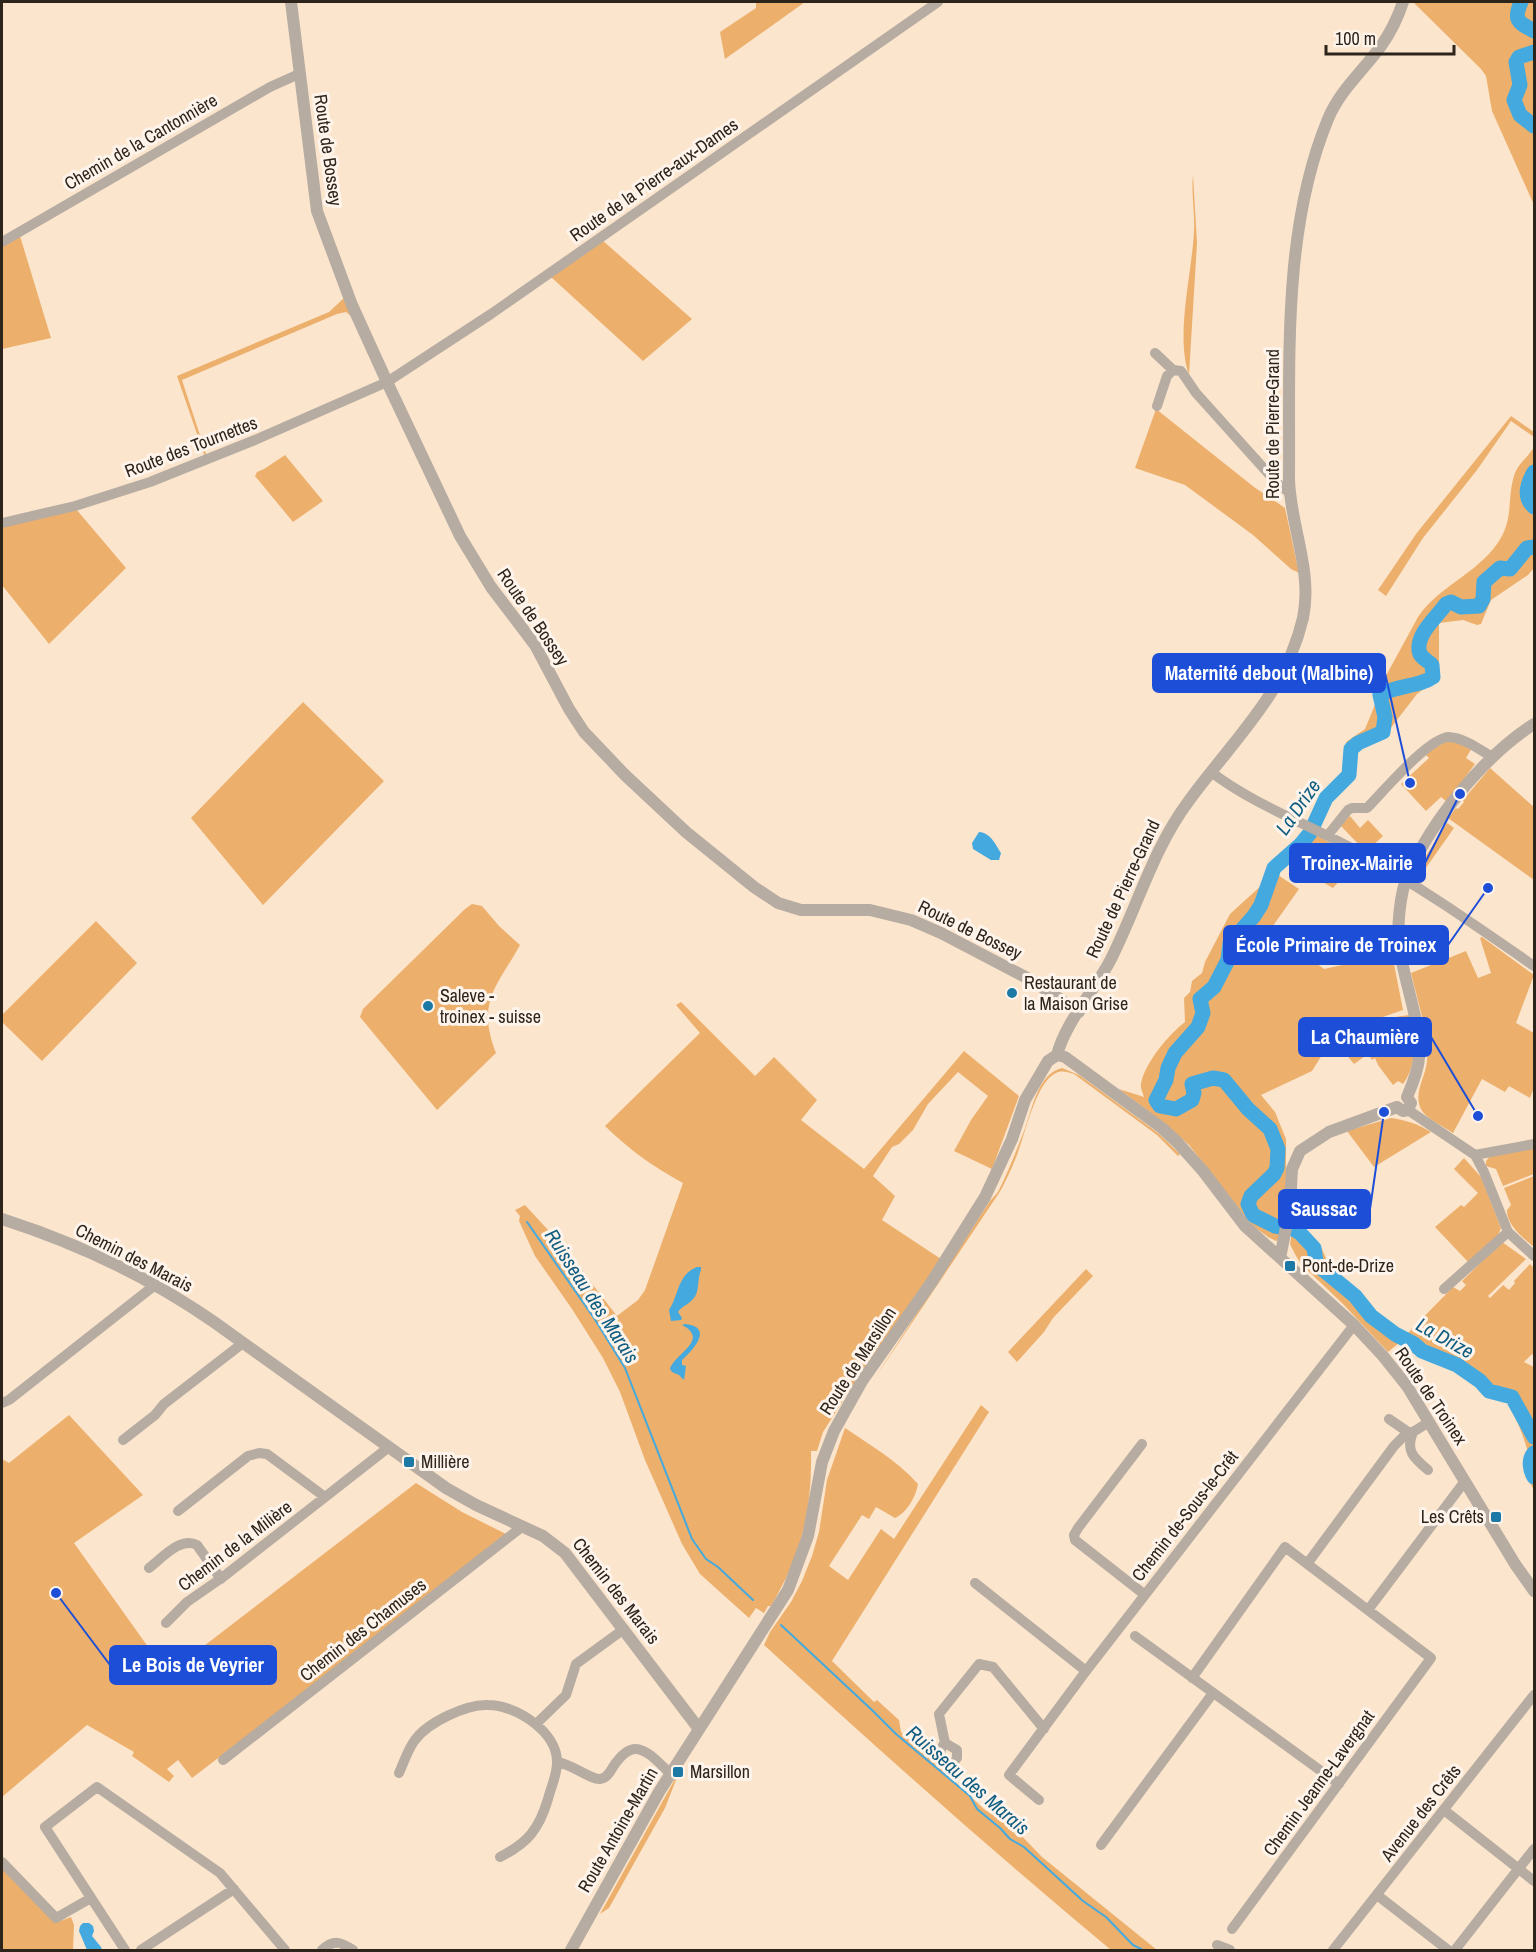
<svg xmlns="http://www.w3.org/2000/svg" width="1536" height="1952" viewBox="0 0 1536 1952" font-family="'Archivo Narrow',sans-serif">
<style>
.green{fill:#ecb06c}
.water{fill:#43a9df}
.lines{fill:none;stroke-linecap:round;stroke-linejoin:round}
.stream{stroke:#43a9df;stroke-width:2}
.river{stroke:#43a9df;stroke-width:15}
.minor{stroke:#b6aca2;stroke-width:10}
.tertiary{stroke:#b6aca2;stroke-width:12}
.poi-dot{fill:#1c79a6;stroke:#fef4eb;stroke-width:2}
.labels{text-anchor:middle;stroke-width:6;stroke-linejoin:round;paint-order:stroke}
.street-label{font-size:18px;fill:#2d241b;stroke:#fef4eb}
.poi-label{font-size:18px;fill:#2d241b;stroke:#fef4eb;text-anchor:start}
.water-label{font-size:20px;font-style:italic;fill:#105d82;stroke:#fef4eb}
.leader{fill:none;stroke:#1d4ed8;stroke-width:2}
.callout-dot{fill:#1d4ed8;stroke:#fef4eb;stroke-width:2}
.callout{fill:#1d4ed8;stroke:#1d4ed8;stroke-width:2}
.callout-label{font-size:20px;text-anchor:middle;font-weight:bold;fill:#fff}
</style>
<rect width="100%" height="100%" fill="#fce5cd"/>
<!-- green -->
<path class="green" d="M756,2h49l-80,57 -5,-27 36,-24z
M1413,2h121v203l-42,-94 -6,-35 -5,-7z
M1193,175l4,68 -8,132c-14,-40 3,-101 5,-144 1,-19 -3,-37 -1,-56z
M20,236l31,102 -49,11v-102z
M602,240l90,79 -49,42 -92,-84z
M344,298l8,19 -6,-5 -9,2 -155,66 25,77h-2l-28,-81 152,-64z
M1156,409l98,78 31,21 14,65 -8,-4 -38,-34 -68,-50 -50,-17z
M1511,416l23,16v5l-23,-16 -34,49 -54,68 -37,58 -8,-6 38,-56z
M1534,447v121l-6,7 -37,25 -10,24 -4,1 -14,-5 -24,3v44l-3,13 -19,14 -34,44 -31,15 -5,-4 -1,-7 19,-13 11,-27v-8l42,-77c20,-30 58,-43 79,-73 18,-25 9,-46 18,-71 4,-10 14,-17 19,-26z
M285,455l38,46 -30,21 -38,-46 2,-4 7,-3z
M76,509l50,59 -77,76 -47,-59v-58z
M303,702l81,79 -121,124 -72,-87z
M1448,740l24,8 -6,10 9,6 -28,38 -6,-5 -15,14 -25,-27 28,-26 -4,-4z
M1490,768l44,39v73l-86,-62 8,-10 2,1 6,-7 -1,-2z
M1350,816l10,12 8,-8 15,16 -17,16 -26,-27z
M1447,823l7,5 -31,44 -5,-4z
M1313,834l47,24 -27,30 -47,-27 12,-10z
M1275,873l24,16 -29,41 54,39 68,-15 11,56 -29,10 35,-5c4,25 10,47 -6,69l-5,-3 -5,4 -15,-20 -3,-7 -3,2 -4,-6 -14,10 -14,-17 5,-9 20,-15 -30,11 -23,37 -51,24 14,17 11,27v63l-8,38 -2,1 -8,-4 -16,-12 -63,-80 -26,-23 -44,-33 25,8c-1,-4 -4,-9 -3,-13 3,-20 28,-50 44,-62l-1,-24 6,-6 2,-11 10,-8 3,-11 25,-48z
M472,904l10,2 17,20 21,19c-23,42 -44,56 -24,108l-59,57 -77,-93 3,-8 102,-100z
M96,921l41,42 -95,98 -40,-39v-7z
M1482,937l52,38 -18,48 18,10v55l-4,10 -21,-12 -4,6 -23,-13 -29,54c-10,-7 -29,-15 -33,-26 -6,-16 6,-31 7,-46 2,-27 -10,-62 -16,-88l55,-22 12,27 13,-5 -11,-35z
M681,1002l74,74 19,-19 43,43 -16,20 63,49 100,-118 55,45 -27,73 -38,-18 17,-31 17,-24 -30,-24 -30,32 -15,26 -14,14 -7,3 -19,29 22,20 -13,24 59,39 -86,123 -32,50 -6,19h-6c1,61 -9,102 -40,155h-3l-4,7 -8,-5 -7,10 -49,-44 -18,-30 -37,-84 -25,-68 -17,-34 -31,-49 -37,-53 -16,-35 1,-5 -5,-6 10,-5 36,39 56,72 21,-16 7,-10 38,-107c-32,-18 -51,-31 -78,-57l95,-93 -24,-28z
M1062,1068l17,7 79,58 22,21 -2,2 -21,-21 -83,-61c-7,-2 -12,-4 -18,-1 -21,9 -32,67 -41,87 -4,10 -9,20 -14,30l-128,191 117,-180 8,-9c10,-20 18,-40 26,-61 8,-20 13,-57 38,-63z
M1391,1118c15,2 27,6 40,14l-57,35 -27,-36z
M1534,1147v27l-31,12 -7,-17 -10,-3v-5l4,-5z
M1464,1158l17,19 20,51 -3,7 -29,28 -34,-36 26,-22 3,2 14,-14 -24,-24z
M1534,1176v71c-10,-8 -28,-23 -27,-37l4,-5 -7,-17z
M1294,1218l28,31 6,14 46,47 21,17 12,7 46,-47 7,4 6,-6 -4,-4 40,-39 24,17 -38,37 2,2 13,-13 6,5 6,-7 -1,-2 16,-17 4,4v88l-2,-2 -8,8 10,5v123c-12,-19 -3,-23 -7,-41 -4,-15 -11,-30 -17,-44l-4,-3 -19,-5 -30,-29 -11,-7h-9l-28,-12 -9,-7 -12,10 -45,-48 -41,-39 -6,-9 -6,-12z
M1086,1269l7,7 -40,42 -9,14 -27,30 -9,-10z
M981,1405l8,7 -157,249 42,41 3,-2 22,20 2,12 84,78 31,20 26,27 115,93h-46c-118,-98 -233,-201 -347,-305l6,-13 21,-30 11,-21 10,-25 7,-24 8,-52 18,-52c25,17 53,33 73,56 -2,12 -11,29 -23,34l-19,-11 -7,12 -7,-4 -33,51 19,14 33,-51 13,10z
M69,1415l74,80 -69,48 72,101 24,28 246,-189 46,29 48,24 -318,242 -14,-18 -11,9 7,7 -5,6 -37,-26 2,-4 -47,-27 -85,72v-338l7,4z
M675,1779l1,1 -11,28 -56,100 -9,6z
M2,1868l53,55 16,-6 3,8 -1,25h-71z"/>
<!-- water -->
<path class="water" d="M979,832c12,1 16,12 22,21l-2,7h-8l-18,-11 -1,-6z
M697,1267h4v3c-4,8 -1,23 -8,29 -5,6 -11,7 -15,13l4,6 -1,2 -10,1 -2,-11c10,-15 8,-35 28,-43z
M685,1324c29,3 9,25 -3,36v5l4,1 -2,14 -5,-5 -7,-3 -2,-3c3,-14 41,-29 12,-44z
M83,1923h6l4,3 1,5 -2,5 9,11 1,3h-15l-8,-19 1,-5z"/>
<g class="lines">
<!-- stream -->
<path class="stream" d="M527,1222l67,96 31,50 67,171 14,20 12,8 35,33
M1522,1417l4,-3
M781,1625l92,86 23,23 74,62 7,13 23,19 10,11 14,8 59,54 23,16 27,28 10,5"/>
<!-- river -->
<path class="river" d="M1521,2c-8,19 -3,20 13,29
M1534,52l-15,5 -3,5 4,23 -6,15 6,15 14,11
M1534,472c-7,12 -11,25 0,35
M1534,547l-7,1 -17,21 -10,-1 -16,14 -1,17 -4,7 -18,1 -10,-5 -5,2c-9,13 -29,29 -27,46 1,8 8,10 13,15l1,12c-14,10 -37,8 -53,18l5,22 -2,15 -25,11 -7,6 -2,26 -23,23 -16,35 -9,11 -27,24 -13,37 -7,11 -24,27 -2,17 -14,27 -14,12 3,14 -5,14 -23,26 -7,15 -2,12 -10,20 4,6 16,3 16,-9 2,-7 -2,-9 21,-6 11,2 24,29 22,20 8,20 -1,19 -3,6 -23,22 -3,8 5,11 22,11 18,3 7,4 14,15 2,13 5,7 34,28 16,20 24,18 19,10 8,7 35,14 23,16 9,10 23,6 22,40
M1534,1453c-6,7 -4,17 0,24"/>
<!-- minor -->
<path class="minor" d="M2,242l268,-155 29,-13
M1155,353l18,17 8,1 15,22 81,90 13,10
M1157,406l10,-30 6,-6
M2,523l73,-17 75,-24 105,-42 132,-58 104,-68 447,-312
M1211,772c42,32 94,51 140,76 64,35 124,77 183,118
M1328,835l20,-25 4,-2h15c15,-15 62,-71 82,-71 15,1 30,12 43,20
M1408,1110l67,45 9,17 24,60 26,24
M1475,1155l59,-11
M1444,1289l64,-57
M2,1403l7,-3 146,-115
M1389,1419l19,13h5
M123,1440l32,-25 9,-11 79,-61
M1142,1444l-64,84 -4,7 1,5 70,55
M1428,1470c-14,-12 -23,-19 -15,-38l16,-10
M178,1511l70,-55 11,-3 8,1 58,43
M1307,1564l87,-118 14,-14
M149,1568c13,-10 32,-32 48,-23l24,34
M975,1583l111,88
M1368,1610l97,-129
M166,1623l21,-21 36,-25 166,-130
M1135,1636l204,148
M1192,1678l93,-131 146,111 -199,271
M536,1724l30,-29 10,-31 48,-35
M945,1743l12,7v8l-4,5 -10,-2c-4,-6 -3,-13 2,-18l-6,-29 40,-50 14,3 51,62
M223,1760l300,-234
M557,1762c15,2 34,18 43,17 7,-1 10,-7 13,-12 22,-34 36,-13 58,7
M399,1773c5,-11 9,-24 16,-33 13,-18 52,-36 73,-35 28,0 70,27 69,58 0,12 -6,24 -9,36 -9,30 -20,44 -48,58
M1039,1800l-30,-25 77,-104 268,-346
M1444,1810l90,71
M1101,1845l112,-152
M2,1862l54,56 35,-20
M1377,1895l71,55
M1217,1945l13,5
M125,1950l-80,-123 52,-40 123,86 65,77
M141,1950l93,-61
M322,1950c12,-11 19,-8 31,0
M1333,1950l201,-255
M1455,1950l79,-101"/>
<!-- tertiary -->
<path class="tertiary" d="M291,2l26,209 35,94 35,77 73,154 31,51 44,58 34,64 15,23 41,43 61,57 68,55 24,16 23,7h69l41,10 30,13 92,48 46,31
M1057,1055c8,-32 37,-64 53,-94 27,-53 43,-112 78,-159 44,-61 97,-107 115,-184 10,-47 -13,-93 -14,-139 1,-118 -7,-249 39,-360 12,-29 35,-48 53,-73 10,-14 17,-29 22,-44
M1057,1055l8,2 97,71 16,15 25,28 42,55 109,99 29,31 24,30 108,178 19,27
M1407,1097c5,-12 11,-25 12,-39 3,-33 -16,-79 -20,-113 -2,-18 1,-51 8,-68 24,-56 76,-120 127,-153
M1397,1107l6,4 5,-1 3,-7 -4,-6
M2,1219c75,24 147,58 212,103l232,166 30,17 67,31 22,17 134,176
M1280,1258l10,-51 2,-38 8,-18 29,-19 68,-25
M571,1950l88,-158 129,-202 20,-54 14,-74 12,-31 28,-50 69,-98 54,-86 27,-58 13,-39 23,-39 9,-6"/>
</g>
<!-- markers -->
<g class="poi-dot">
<circle cx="1012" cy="993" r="6"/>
<circle cx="428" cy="1006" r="6"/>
<rect x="1284" y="1260" width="12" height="12" rx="3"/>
<rect x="403" y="1456" width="12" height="12" rx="3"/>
<rect x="1490" y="1511" width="12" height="12" rx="3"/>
<rect x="672" y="1766" width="12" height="12" rx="3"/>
</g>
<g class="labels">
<!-- street labels -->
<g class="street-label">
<text transform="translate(141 142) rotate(-30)" y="6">Chemin de la Cantonnière</text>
<text transform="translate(328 150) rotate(82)" y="6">Route de Bossey</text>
<text transform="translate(654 180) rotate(-35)" y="6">Route de la Pierre-aux-Dames</text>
<text transform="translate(1273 424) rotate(-90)" y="6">Route de Pierre-Grand</text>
<text transform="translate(191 447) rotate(-21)" y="6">Route des Tournettes</text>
<text transform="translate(533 617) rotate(56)" y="6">Route de Bossey</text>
<text transform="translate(1123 889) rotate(-65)" y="6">Route de Pierre-Grand</text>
<text transform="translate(970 930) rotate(26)" y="6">Route de Bossey</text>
<text transform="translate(134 1258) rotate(27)" y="6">Chemin des Marais</text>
<text transform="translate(858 1361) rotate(-57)" y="6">Route de Marsillon</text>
<text transform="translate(1431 1396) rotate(56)" y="6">Route de Troinex</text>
<text transform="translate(1185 1516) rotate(-52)" y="6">Chemin de-Sous-le-Crêt</text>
<text transform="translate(235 1546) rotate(-37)" y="6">Chemin de la Milière</text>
<text transform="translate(616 1591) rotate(52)" y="6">Chemin des Marais</text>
<text transform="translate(363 1630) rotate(-38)" y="6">Chemin des Chamuses</text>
<text transform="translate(1319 1783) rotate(-54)" y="6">Chemin Jeanne-Lavergnat</text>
<text transform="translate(1421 1813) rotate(-52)" y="6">Avenue des Crêts</text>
<text transform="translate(618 1830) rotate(-60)" y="6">Route Antoine-Martin</text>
</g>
<!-- poi labels -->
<g class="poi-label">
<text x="1024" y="989">Restaurant de<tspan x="1024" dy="21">la Maison Grise</tspan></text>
<text x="440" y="1002">Saleve -<tspan x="440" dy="21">troinex - suisse</tspan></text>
<text x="1302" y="1272">Pont-de-Drize</text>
<text x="421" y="1468">Millière</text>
<text x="1484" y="1523" text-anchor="end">Les Crêts</text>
<text x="690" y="1778">Marsillon</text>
</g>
<!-- water labels -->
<g class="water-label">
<text transform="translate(1298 807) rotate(-55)" y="7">La Drize</text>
<text transform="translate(592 1296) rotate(57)" y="7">Ruisseau des Marais</text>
<text transform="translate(1445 1338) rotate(29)" y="7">La Drize</text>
<text transform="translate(968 1780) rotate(41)" y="7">Ruisseau des Marais</text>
</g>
</g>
<!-- callouts -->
<path class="leader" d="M1410 783L1385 673M1460 794L1425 863M1488 888L1448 945M1478 1116L1431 1037M1384 1112L1370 1209M56 1593L110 1665"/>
<g class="callout-dot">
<circle cx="1410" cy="783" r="6"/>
<circle cx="1460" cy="794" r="6"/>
<circle cx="1488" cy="888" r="6"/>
<circle cx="1478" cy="1116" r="6"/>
<circle cx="1384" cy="1112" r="6"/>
<circle cx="56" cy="1593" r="6"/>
</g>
<g class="callout">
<rect x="1153" y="654" width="232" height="38" rx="6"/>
<rect x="1290" y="844" width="135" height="38" rx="6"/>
<rect x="1224" y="926" width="224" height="38" rx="6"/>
<rect x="1299" y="1018" width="132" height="38" rx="6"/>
<rect x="1279" y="1190" width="91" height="38" rx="6"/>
<rect x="110" y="1646" width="166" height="38" rx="6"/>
</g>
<g class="callout-label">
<text x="1269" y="680">Maternité debout (Malbine)</text>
<text x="1357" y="870">Troinex-Mairie</text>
<text x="1336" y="952">École Primaire de Troinex</text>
<text x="1365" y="1044">La Chaumière</text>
<text x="1324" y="1216">Saussac</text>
<text x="193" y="1672">Le Bois de Veyrier</text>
</g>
<!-- border -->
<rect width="1536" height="1952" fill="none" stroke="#2d241b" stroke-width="6"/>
<!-- scale -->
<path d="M1326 45v9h128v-9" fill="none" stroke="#2d241b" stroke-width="3"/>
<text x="1335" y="45" font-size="18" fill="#2d241b" stroke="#fef4eb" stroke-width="4.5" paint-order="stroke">100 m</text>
</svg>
